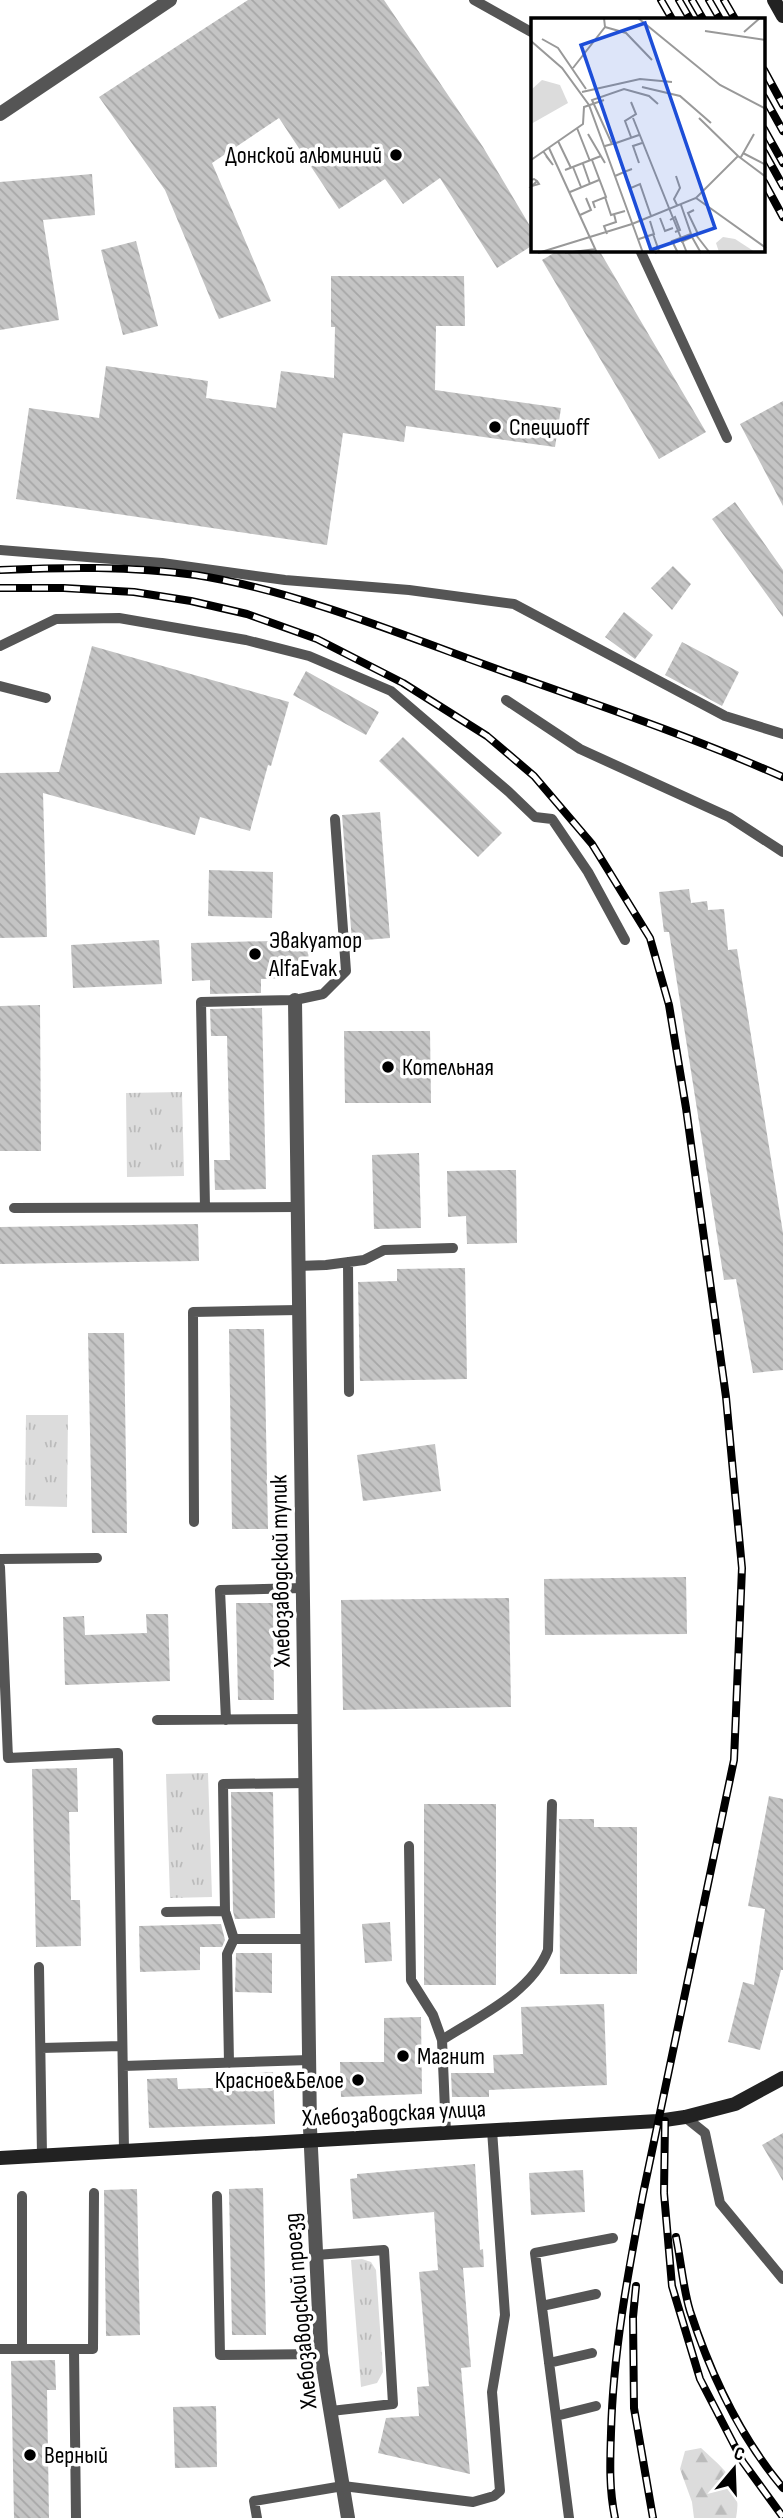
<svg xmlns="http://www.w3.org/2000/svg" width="783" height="2518" viewBox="0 0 783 2518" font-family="'Sofia Sans Condensed',sans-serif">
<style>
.forest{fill:url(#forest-firs)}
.park{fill:url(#park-tufts)}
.building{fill:url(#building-back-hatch)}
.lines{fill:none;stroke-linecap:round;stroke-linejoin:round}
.lane{stroke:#555;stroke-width:10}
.street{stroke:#555;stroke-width:14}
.secondary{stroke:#222;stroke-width:14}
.rail-casing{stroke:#000;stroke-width:8}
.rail{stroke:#fff;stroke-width:5;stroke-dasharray:16;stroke-linecap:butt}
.poi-dot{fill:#000;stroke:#fff;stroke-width:2.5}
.labels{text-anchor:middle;stroke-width:7;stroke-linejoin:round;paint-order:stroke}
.poi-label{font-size:24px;fill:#000;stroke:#fff;text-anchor:start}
.street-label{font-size:24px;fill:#000;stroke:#fff}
.inset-road{fill:none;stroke:#999;stroke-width:2}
.view{fill:#1d4ed8;fill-opacity:0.15;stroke:#1d4ed8;stroke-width:3.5}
.inset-edge{fill:none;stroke:#000;stroke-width:3.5}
</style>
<defs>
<pattern id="forest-firs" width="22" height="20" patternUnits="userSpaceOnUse" patternTransform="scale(1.75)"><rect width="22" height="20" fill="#dcdcdc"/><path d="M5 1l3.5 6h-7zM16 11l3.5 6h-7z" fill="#bbb"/></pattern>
<pattern id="park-tufts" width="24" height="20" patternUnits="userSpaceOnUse" patternTransform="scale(1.75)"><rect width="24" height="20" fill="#dcdcdc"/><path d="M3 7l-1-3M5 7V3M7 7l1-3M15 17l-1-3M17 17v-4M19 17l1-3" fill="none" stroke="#bbb"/></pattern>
<pattern id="building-back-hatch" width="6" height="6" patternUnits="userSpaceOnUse" patternTransform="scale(1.75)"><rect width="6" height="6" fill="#c4c4c4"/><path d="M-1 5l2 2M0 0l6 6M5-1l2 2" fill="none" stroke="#a7a7a7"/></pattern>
</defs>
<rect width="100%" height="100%" fill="#fff"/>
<!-- forest -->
<path class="forest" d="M701,2448c24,22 42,35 35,70h-42l-2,-16 -12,-33 5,-18z"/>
<!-- park -->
<path class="park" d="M182,1092l2,84 -57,1 -1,-84z
M26,1415h42l-1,92 -42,-1z
M208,1773l4,124 -42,1 -4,-124z
M362,2259l9,3 5,8 7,102 -6,11 -16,4 -10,-127z"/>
<!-- building -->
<path class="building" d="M248,0h136l99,147 50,84v14l-36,23 -57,-90 -37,26 -18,-25 -46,30 -60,-91 -67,45 59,138 -52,18 -54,-129 -66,-93z
M92,174l3,41 -52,5 16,100 -59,10v-148z
M136,241l22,85 -35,9 -22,-85z
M559,250h40l107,182 -47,27 -117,-199z
M331,276h133l1,50h-29l-1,64 126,18 -6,39 -149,-21 -2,16 -61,-9 -16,112 -311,-46 13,-91 70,10 7,-52 102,15 -2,17 70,10 5,-37 53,7 1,-51h-4z
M783,401v105l-43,-82z
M735,502l48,68v47l-71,-98z
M673,566l18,18 -19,26 -21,-22z
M624,612l29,23 -18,24 -30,-22z
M682,642l57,30 -17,34 -57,-31z
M92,646l197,56 -18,64 -3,-1 -18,66 -50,-14 -5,18 -152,-42 4,144 -47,1v-165l59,-1z
M306,671l73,41 -13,23 -73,-40z
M403,737l99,96 -24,24 -99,-96z
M380,812l10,126 -38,3 -10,-126z
M209,870l64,2 -1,46 -64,-2z
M689,889l2,14 16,-2 1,9 16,-1 4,41 9,-1 46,284v137l-30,3 -17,-94 -12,1 -55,-348h-5l-5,-40z
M159,940l3,44 -89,4 -2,-43z
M308,940l1,37 -48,2v14l-51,1v-14l-18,1 -1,-38z
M40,1005l1,146h-41v-145z
M262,1008l4,181 -51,1 -1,-30h16l-3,-124h-16l-1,-27z
M344,1031h86l1,72h-86z
M419,1153l2,75 -47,1 -2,-74z
M516,1170l1,73 -50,1 -1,-28 -18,1 -1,-46z
M198,1224l1,37 -199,3v-37z
M465,1268l2,111 -107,2 -2,-99 39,-1v-12z
M229,1329h35l4,200h-36z
M88,1333h36l3,200h-35z
M435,1444l6,47 -78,10 -6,-46z
M686,1577l1,57 -142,1 -1,-56z
M509,1598l2,109 -168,3 -2,-110z
M236,1603h37l1,97h-36z
M146,1614h22l2,67 -105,4 -2,-68 21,-1 1,19 62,-2z
M77,1768l1,44h-9l2,88h9l1,46 -45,1 -4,-178z
M231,1792h42l2,126 -40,1 -2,-8z
M769,1796l14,3v171h-2l-21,80 -32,-8 15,-60 11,3 11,-76 -17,-3z
M424,1804h72v181h-72z
M559,1819h35v8h43v147h-77z
M390,1922l2,39 -27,2 -3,-39z
M221,1924l4,16 -3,7h-22v23l-60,2 -1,-46z
M236,1953h36v40l-37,-1z
M604,2004l3,81 -118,5v7h-37l-1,-24h43l-1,-18 30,-1 -2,-47z
M421,2017l1,77 -81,3 -1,-35h44v-44z
M273,2072l2,52 -126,4 -2,-49 30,-1 1,11 65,-2 -1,-13z
M783,2133v48l-21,-36z
M475,2164l5,86 3,-1 1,18 -21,1 8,99 -10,1 9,106 -92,-21 8,-35 33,-2 -2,-29 12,-1 -10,-114 19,-2 -4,-58 -81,7 -3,-40 7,-1v-4z
M583,2170l2,42 -54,3 -2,-42z
M263,2188l3,147h-34l-3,-146z
M137,2189l3,146 -34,1 -2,-146z
M55,2360l1,30h-9l2,128h-35l-3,-157z
M216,2406l1,61 -42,1 -2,-61z"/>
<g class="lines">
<!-- lane -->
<path class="lane" d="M474,0l59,33
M640,250l87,188
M0,550l162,13 123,17 124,10 105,14 211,112 58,18
M0,646l56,-27 63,-1 127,22 63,16 82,35 118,101 26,25 17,2 36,53 37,68
M0,686l46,12
M506,700l74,49 149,68 54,35
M205,1207l-4,-205 94,-2 28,-6 23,-23 -11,-152
M14,1208l283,-1
M348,1262l1,130
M298,1266l28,-1 38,-5 20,-10 69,-2
M194,1522l-1,-210 106,-2
M0,1559l97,-1
M0,1567l8,191 110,-5 6,398
M157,1720l148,-1
M226,1720l-6,-130 83,-2
M409,1846l2,134 22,35 9,25
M166,1912l59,-1
M234,1939l-9,-28 -2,-127 83,-1
M39,1967l3,188
M41,2048l81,-2
M229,2063l-2,-109 7,-15h72
M123,2066l186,-6
M685,2117l20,16 15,70 63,76
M446,2133l-4,-93c37,-24 89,-47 106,-90l4,-146
M217,2196l3,159 101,-1
M316,2255l68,-5 9,154 -62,7
M542,2306l54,-12
M0,2349h93l1,-156
M22,2349v-153
M74,2349l2,169
M549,2363l43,-10
M556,2416l40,-10
M257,2518l-3,-17 89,-15 130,16 21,-6 6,-5 -8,-99 13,-77 -13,-185
M569,2518l-34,-265 78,-15"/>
<!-- street -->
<path class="street" d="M0,114l170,-114
M295,1000l15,1128 11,226 27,164"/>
<!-- secondary -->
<path class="secondary" d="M774,0l9,16
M0,2158l658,-37 27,-4 50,-13 48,-26"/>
<defs>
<path id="rail" d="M661,0l11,19
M679,0l11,19
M692,0l11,19
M709,0l11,19
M724,0l11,19
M764,70l19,35
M764,97l19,34
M764,129l19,34
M764,152l19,34
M764,182l19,35
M0,570c66,-3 130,-4 196,5 102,16 211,62 309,97 93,33 187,65 278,105
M0,588h64l70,4 57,9 56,13 70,25 86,44 84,53 47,40 58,68 58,94 19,67 17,103 40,289 16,171 -8,192 -91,434c-15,79 -30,158 -32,239 -1,29 -2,56 4,85
M665,2121l-1,72 8,93 28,93 43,83 40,55
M676,2237c5,24 7,51 14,74 21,64 50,126 93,177
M636,2286l-3,31 1,91 19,110"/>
</defs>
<!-- rail casing -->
<use href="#rail" class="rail-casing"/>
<!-- rail -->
<use href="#rail" class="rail"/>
</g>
<!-- markers -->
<g class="poi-dot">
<circle cx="396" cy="155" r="7"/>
<circle cx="495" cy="427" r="7"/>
<circle cx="255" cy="954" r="7"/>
<circle cx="388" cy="1067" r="7"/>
<circle cx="403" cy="2056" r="7"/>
<circle cx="358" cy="2080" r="7"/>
<circle cx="30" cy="2455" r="7"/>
</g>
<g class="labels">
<!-- poi labels -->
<g class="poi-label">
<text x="382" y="163" text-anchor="end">Донской алюминий</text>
<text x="509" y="435">Спецшoff</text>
<text x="269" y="948">Эвакуатор<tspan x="269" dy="28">AlfaEvak</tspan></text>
<text x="402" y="1075">Котельная</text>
<text x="417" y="2064">Магнит</text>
<text x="344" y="2088" text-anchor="end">Красное&amp;Белое</text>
<text x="44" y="2463">Верный</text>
</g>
<!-- street labels -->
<g class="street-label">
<text transform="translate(280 1571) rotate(-91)" y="8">Хлебозаводской тупик</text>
<text transform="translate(394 2113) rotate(-3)" y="8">Хлебозаводская улица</text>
<text transform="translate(300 2311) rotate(-95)" y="8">Хлебозаводской проезд</text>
</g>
</g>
<!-- overview -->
<g transform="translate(531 18)">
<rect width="234" height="234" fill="#fff"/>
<path d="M192,219l12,2 20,13h-36l-3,-9z" fill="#dcdcdc"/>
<path d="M11,62l18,5 8,18 -37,21v-34z" fill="#dcdcdc"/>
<path class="inset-road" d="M107,0l82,67 46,24M74,9l21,6 26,27M174,13l61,9M213,14l16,-14M11,21l16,9 28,41M0,23l31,27 27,37 54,148M42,50l32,-41 -1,-9M111,69l38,9 31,27M51,74l58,-13 32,3M100,84l5,12 -11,7 6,16M102,100l54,135M168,100l39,38M46,110l13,33M57,116l17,29M27,123l13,27M85,125l23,-8M74,128l7,-2 -20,-44 32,-11 25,7 9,8M18,130l48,105M12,133l10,14 -7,-9M212,135l23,12M87,136l6,18 8,-3M210,139l13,-23M0,142l52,-36 1,-17 20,-7M61,142l14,37 -13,5 2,6M108,145l-6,-17 9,-3M52,146l7,20M42,149l8,20M34,152l36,-14M84,158l9,-4 7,16 9,-4 11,32M145,158l4,12 -6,11 3,6M0,162l3,-1 3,2 2,3 -7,2 5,-5M39,174l29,-12M74,179l6,18 14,-4M165,180l70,50M163,192l-6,3 10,21M49,197l11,-5 -5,-12M129,200l5,13 8,-3M139,202l5,-3 5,13 -5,2M101,206l64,-26 42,-42 28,21M76,216l-3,-8 12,-4 -2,-8M122,216l6,17 -4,2M165,217l14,18M108,221l15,-5 -4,-13M150,224l11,-5 9,16M7,235l94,-29M34,235l31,-4M147,235l-6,-12 19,-7 -10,-29"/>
<path class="view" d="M114,5l70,205 -64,22 -70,-205z"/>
<rect width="234" height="234" class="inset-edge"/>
</g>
<!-- north arrow -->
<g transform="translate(734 2469) rotate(19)" stroke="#ffffff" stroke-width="5" paint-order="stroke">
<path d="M0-5L12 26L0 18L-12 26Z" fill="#000000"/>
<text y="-10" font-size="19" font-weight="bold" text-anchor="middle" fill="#000000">С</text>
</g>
</svg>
